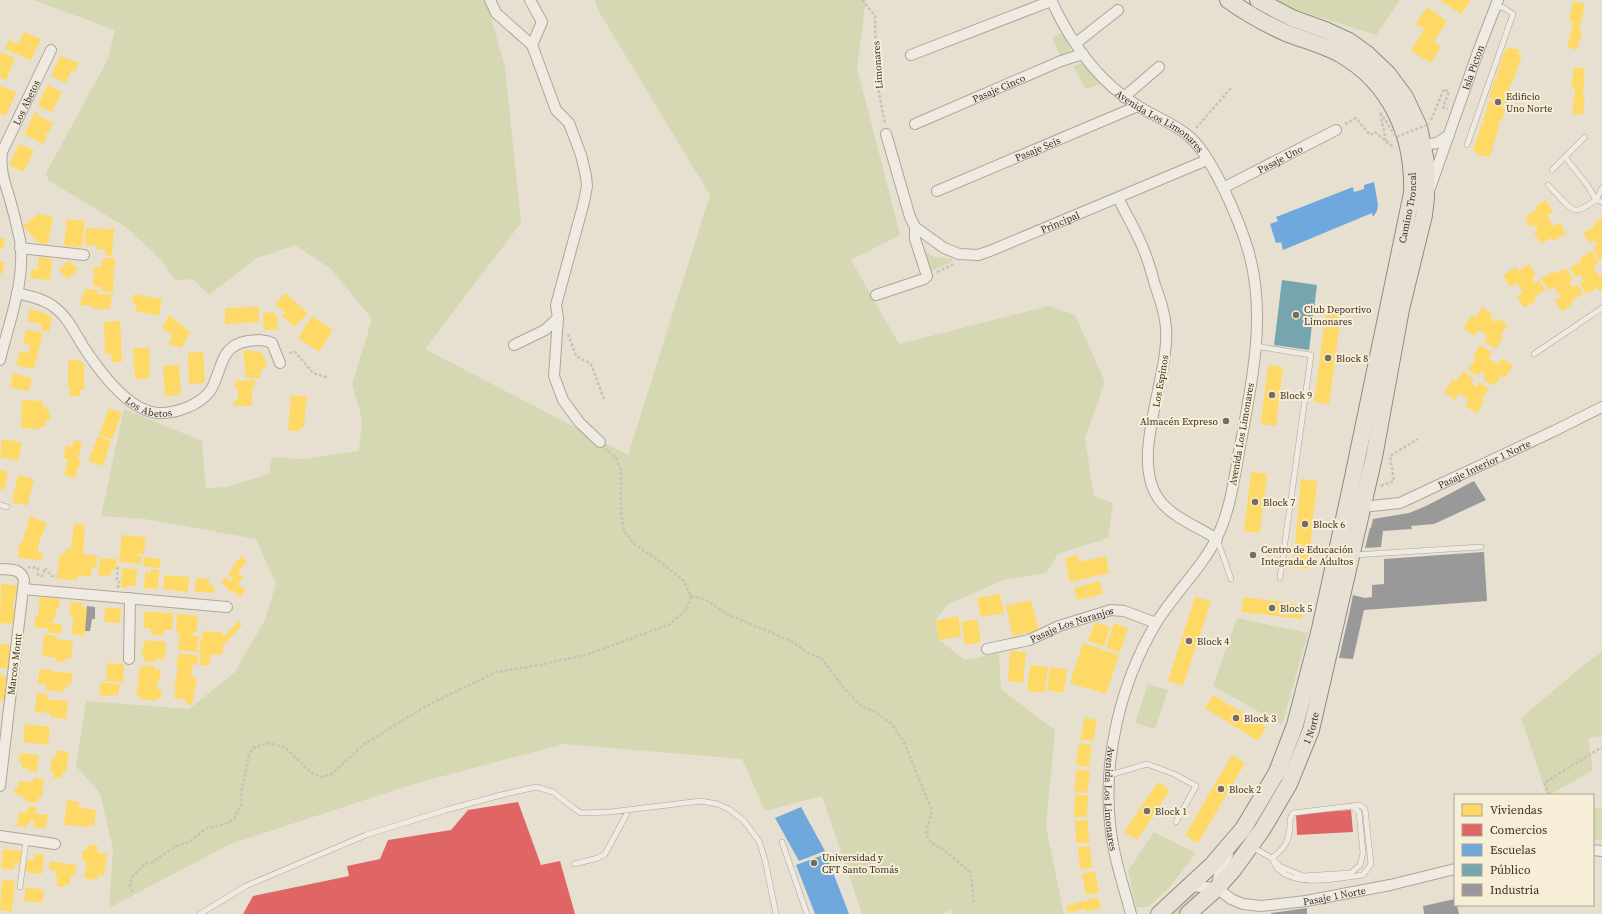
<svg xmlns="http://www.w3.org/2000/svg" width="1602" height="914" viewBox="0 0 1602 914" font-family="'Source Serif 4',serif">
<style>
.green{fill:#d6d7b3}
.homes{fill:#ffd966}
.shops{fill:#e06666}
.schools{fill:#6fa8dc}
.public{fill:#76a5af}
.industry{fill:#999}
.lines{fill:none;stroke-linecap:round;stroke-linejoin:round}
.service-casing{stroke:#ada599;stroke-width:6}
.minor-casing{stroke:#ada599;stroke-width:12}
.primary-casing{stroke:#928b80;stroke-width:18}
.path{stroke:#c8c2b9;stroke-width:2.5;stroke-dasharray:3 2;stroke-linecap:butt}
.service{stroke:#efebe3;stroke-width:5}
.minor{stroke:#efebe3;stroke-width:10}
.primary{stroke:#e6e1d4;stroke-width:16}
.path-bridge{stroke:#c8c2b9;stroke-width:2.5;stroke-dasharray:3 2;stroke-linecap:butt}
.poi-dot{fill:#786c5e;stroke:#f7eed8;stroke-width:1.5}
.labels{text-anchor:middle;stroke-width:4;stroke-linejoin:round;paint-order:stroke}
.street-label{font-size:10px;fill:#3d2e20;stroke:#f7eed8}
.poi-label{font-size:10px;fill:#3d2e20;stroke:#f7eed8;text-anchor:start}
</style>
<rect width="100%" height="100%" fill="#e7e0d1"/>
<!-- green -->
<path class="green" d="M33,0h453l19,67 16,156 -96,126 203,106 82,-260 -112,-185 -3,-10h271l-9,68 43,167 -49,25 48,84 149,-38 27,9 30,67 -20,56 9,58 19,7 -5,35 -50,16 -12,19 -43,7 -56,25 -11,14 3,21 26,20 34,-7 2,36 54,41 -9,97 18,87h-112l-1,-5 -9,5h-80l-40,-118 -57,15 -23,-52 -178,-15 -147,39 -187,61 -121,64 4,-59 -13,-56 -24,-27 10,-65 103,8 45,-36 31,-53 11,-36 -20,-45 -111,-20 -44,-3 23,-107 78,32 4,47 21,-1 42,-13 3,-17 30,2 57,-8 3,-32 -10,-35 20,-65 -41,-50 -36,-24 -38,13 -48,37 -16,-16 -18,1 -14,-20 -35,-33 -78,-47 -2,-7 62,-114 7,-29z
M1273,0h127l-24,35 -98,-31z
M1063,32l9,21 -11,5 -9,-21z
M1082,63l19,21 -15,5 -13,-23z
M919,247l15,10 18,2 1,2 -21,10 -2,-1z
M1237,618l71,15 -26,92 -69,-39z
M1602,652v84l-14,2 5,32 -44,25h-2l-26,-77 65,-55z
M1148,684l20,6 -13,39 -20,-6z
M1593,808h9v32h-9z
M1154,832l42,21 -26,34 -22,20h-12l-8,-36z
M1202,892l-24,22h-10l23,-21z"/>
<!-- homes -->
<path class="homes" d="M1440,0h31l-10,14z
M1573,1l12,3 -6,26 3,1 -5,19 -10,-3 6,-25 -4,-1z
M1427,7l20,14 -13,21 7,5 -10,16 -20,-12 13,-22 -8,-5z
M24,32l17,7 -10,21 -26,-11 4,-9 9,4z
M1509,47l10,3 -1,4 4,1 -10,29h-2l-1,5 2,1 -4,14 -3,-1 -2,5 3,1 -3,12 -2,-1 -2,7h1l-9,30 -3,-1 -1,1 -10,-3v-3l-3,-1 9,-27 3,1 1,-2 -3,-1 6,-20 3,1 1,-3 -4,-1 6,-20 4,1v-1l-3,-1 9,-28 3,1z
M0,52l15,6 -9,22 -6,-2z
M60,56l19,7 -4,9 -4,-2 -5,13 -15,-7z
M1574,67l11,1 -2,27h2l-2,20 -11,-1 3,-26 -4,-1z
M47,85l15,7 -10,20 -14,-6z
M0,86l16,6 -10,24 -6,-3z
M35,112l4,2 -1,2 15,7 -5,11 -4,-1 -1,1 4,2 -4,8 -19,-10z
M19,144l15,6 -10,22 -15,-7z
M1546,200l7,12 -6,3 6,11 7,-4 6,12 -13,7 -2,-3 -10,6 -7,-11 4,-3 -3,-5 -5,2 -5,-9 11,-8 -1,-3z
M38,214l15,3 -5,27 -9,-1 -16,-17z
M1602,218v40l-3,2 -6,-12 4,-2 -3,-6 -5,3 -6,-10 12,-7 -1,-3z
M67,219l18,2 -3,26 -18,-1z
M86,228l28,1 -2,27 -7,-1v-6h-9v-4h-11z
M0,238l5,1 -2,10h-3z
M1592,251l7,11 -6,4 6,10 3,-2v16l-3,2 -2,-4 -11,6 -7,-11 5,-2 -4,-6 -4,3 -6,-10 12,-7 -2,-3z
M39,257l13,2 -2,21 -20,-2 2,-9 5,1z
M103,258h12l-2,35 -12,-2v-4l-8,-1 1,-20 7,1z
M69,260l9,9 -10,10 -9,-9z
M0,261l5,1 -3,12h-2z
M1529,264l7,11 -4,3 3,5 4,-3 6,10 -11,8 2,3 -12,7 -7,-11 6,-4 -6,-10 -7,4 -7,-12 13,-8 2,4z
M1566,268l7,11 -4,3 4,5 4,-3 6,10 -12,7 2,3 -11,8 -7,-12 6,-3 -7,-10 -6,3 -7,-11 13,-8 2,3z
M85,289l13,1 -1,4 15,1 -2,14h-17v-3l-13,-1 2,-10h2z
M285,293l23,20 -13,14 -13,-11 3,-3 -10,-9z
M134,294l28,5 -3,17 -24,-5 1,-7 -4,-1z
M259,307v15l-34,2v-16z
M1482,307l11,8 -3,4 6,3 2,-4 10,7 -8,11 3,2 -7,11 -12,-7 4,-6 -10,-6 -4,6 -11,-8 9,-13 3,3z
M30,309l15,4 7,4 -3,15 -8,-2 1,-6 -15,-3z
M273,312l4,3 1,14 -14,1 -1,-17z
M1326,313l15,2 -12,89 -15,-2z
M169,315l21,17 -8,16 -14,-4 4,-9 -10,-7z
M312,316l21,14 -14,22 -21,-14z
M120,321l2,41h-10l-1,-8h-6l-1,-32z
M26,329l17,4 -9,36 -18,-4 4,-14 8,2 2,-8 -7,-2z
M1480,345l12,7 -4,6 10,6 4,-6 11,8 -8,12 -4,-2 -7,10 -11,-7 3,-4 -5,-3 -3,4 -10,-6 8,-12 -3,-2z
M133,348h16l1,30 -15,1z
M243,350l18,2 5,10v7h-5l-1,9h-14z
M203,352l2,31 -16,1 -1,-31z
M68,360h12l4,5v25h-4v6h-10v-7h-2z
M179,365l2,30 -16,1 -2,-30z
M1268,365l15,2 -7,59 -15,-2z
M1463,371l11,8 -3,4 6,4 2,-5 10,7 -8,11 3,2 -7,11 -12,-7 4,-6 -10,-7 -4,7 -11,-8 9,-13 3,3z
M13,373l19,5 -3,13 -19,-4z
M255,380v6h-3v20h-18v-6h4v-12h-3v-7z
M291,395l16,1 -3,31h-3l-1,4 -12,-1z
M22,400l21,1v6l5,1 3,12h-5l-1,7h-5v2l-19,-1z
M109,408l13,5 -10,26 -13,-4z
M98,436l13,5 -8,25 -15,-5z
M2,439l20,3 -4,19 -18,-4z
M74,440l8,2 -4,17 3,1 -6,18 -11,-3 4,-16 -5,-1 3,-13 6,2z
M0,470l8,2 -4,18 -4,-1z
M1251,472l16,2 -7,59 -16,-2z
M18,475l16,4 -7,27 -15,-4z
M1301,479l16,2 -9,88 -15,-1z
M30,516l17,7 -8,19 -1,10 5,1 -1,7 -24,-2 1,-14h2l7,-19h-1z
M74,524l11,1 -2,29 14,2 -1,12 -4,-1 -1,10 -14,-2v5l-20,-1 3,-26 5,1 1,-5h5z
M122,535l24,2 -2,17 -7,-1v2l5,1 -1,8 -22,-2z
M1078,555l1,7 27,-6 3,17 -39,9 -5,-24z
M241,556l6,5 -9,12 5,4 -5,7 8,6 -6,7 -8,-7 -1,2 -10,-10 4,-5 5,4 3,-3 -5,-3 4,-5 -1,-1z
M144,557l17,2 -1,9 -17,-2z
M100,558l17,1 -1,11h-5l-1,6 -12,-1z
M122,568l15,1 -1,17h-9v2l-6,-1z
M151,569l8,1 -1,19 -14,-1 1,-16 6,1z
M164,575l25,2 -1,15 -25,-3z
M196,578l13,1v6h5v8l-19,-1z
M1100,581l3,13 -26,6 -3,-12z
M1,584l17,2 -1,9h-2l-1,5 -1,8h2l-2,16 -13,-1z
M1000,594l4,19 -23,4 -4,-19z
M40,597l20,2 -1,10h-3l-1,10h-2l-1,4 10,1 -1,10 -13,-2v-3l-14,-2 2,-11h2z
M1195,597l16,4 -28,85 -15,-5z
M1243,597l61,8 -2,14 -61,-7z
M1031,600l8,30 -26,6 -7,-30z
M71,601l12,2 -1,4 5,1 -3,29h-3v-2l-9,-1 1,-19h-4z
M105,608h16l-1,15 -16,-1z
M144,612l29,1 -1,17h-8v5h-13v-7h-7z
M177,614l21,2 -2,17 -3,-1v4h6l-2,16 -19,-2 2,-17h-4z
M958,616l3,20 -22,4 -3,-19z
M977,619l4,23 -16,3 -4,-23z
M238,621l4,4 -19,21 -1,9 -11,-1 -2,12 -10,-1 2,-11h-2l2,-16 1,1 1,-8 19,1v3h3z
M1095,622l15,5 -6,19 -16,-5z
M1114,623l14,5 -8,24 -14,-4z
M44,634l13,2 -1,3 17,2 -2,18 -6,-1v4l-9,-1v-3l-14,-2z
M145,640l21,2 -1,17h-10v3l-12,-1 1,-6h-2v-8h2z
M1083,643l36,12 -13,39 -36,-11z
M0,644l11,1 -3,24 -8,-1z
M1010,651l16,1 -3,31 -15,-2z
M179,653l19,3 -1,9 -4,-1 -2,12 6,1 -5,28 -6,-1 1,-4 -13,-2 2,-10h-2l4,-20 -2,-1z
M107,663l17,1 -1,18 -17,-1z
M145,665l9,1v3l7,1 -1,11h-2l-1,8 5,1 -1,9 -5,-1 -1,3 -15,-2v-3l-4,-1 2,-13h5l-5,-1 2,-15 5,1z
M1030,665l18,2 -4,26 -17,-2z
M1050,667l17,2 -3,24 -17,-3z
M39,669l14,1v2l20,1 -2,12 -4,-1v4h-2l-2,4 -17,-2v-6l-8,-1z
M0,673h2l-1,3 7,1 -3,24h-5z
M101,682l19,2 -2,11h-5v1l-14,-1z
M37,693l11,1 -1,5 21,2 -2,18 -16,-2 1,-4 -16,-1z
M1213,695l53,32 -8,14 -53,-33z
M1085,717l12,3 -4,21 -13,-2z
M25,724l25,3 -2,18 -25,-3z
M1079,743l13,2 -3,22 -13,-2z
M57,750l12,2 -3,20h-3l-1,6 -10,-1 1,-5 -3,-1 3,-15 3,1z
M20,753l19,2 -2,17 -9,-1 1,-2 -7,-1v-5l-3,-1z
M1232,755l13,8 -47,80 -13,-8z
M1077,769l13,2 -3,22 -13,-2z
M33,778l11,1 -2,19h-4l-1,5 -13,-2 1,-4 -8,-1v-3h-3l1,-5h3v-7l15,1z
M1158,782l12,8 -33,50 -13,-8z
M1075,795h13l-1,22h-13z
M67,800l12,2v5l17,3 -2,16 -5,-1v2l-25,-2z
M28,806l8,1 -1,6 13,2 -2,13 -13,-1 1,-7h-3l-1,4h-4v3l-9,-1 2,-14 8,1z
M1088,820l1,23h-13l-1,-22z
M88,844l10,2 -1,6 10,2 -3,22 -6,-1 -1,5 -13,-2 3,-16 -4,-1 -1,-6 1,-5h4z
M1090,846l2,22 -12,1 -2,-22z
M3,849l19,2 -2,13 -5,-1 -1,7 -13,-2z
M34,854l10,1 -2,19 -17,-2 2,-12h7z
M50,861l26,4 -1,11 -4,-1 -1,9h-5l-1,3 -7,-1 1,-8 -3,-1 1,-7h-7z
M1095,871l4,22 -13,2 -4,-21z
M2,880l13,1 -3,31 -12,-2z
M26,887l18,3 -2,13 -18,-2z
M1098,897l3,11 -15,4 -1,-3 -17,4 -2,-7z"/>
<!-- shops -->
<path class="shops" d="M518,802l23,63 19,-4 15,53h-332l10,-18 96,-20 -2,-10 33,-7 8,-19 63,-10 17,-20z
M1351,810l2,22 -56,3 -1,-21z"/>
<!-- schools -->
<path class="schools" d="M1374,182l4,23 -1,6 -4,6 -1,-4 -89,37 -2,-8 -5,1 -6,-19 8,-3 -2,-4 77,-30 1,5 10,-3v-4z
M801,807l24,44 -26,10 -24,-43z
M826,854l23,60h-34l-19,-49z"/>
<!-- public -->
<path class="public" d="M1282,280l35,5 -8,65 -35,-5z"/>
<!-- industry -->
<path class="industry" d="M1474,481l12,19 -52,24 -23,2 1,3 -29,2 -2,16 -16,1 5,-20h1l2,-9 36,-6 17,-7z
M1484,552l3,49 -123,9 -11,49 -14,-1 11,-48 3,-15 12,3 7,-1v-12l12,-1v-25z
M87,606l8,1v12h-3l-2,12h-5z
M1455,899v6h2l2,9h-35l-1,-8z
M1307,908v6h-36v-1z"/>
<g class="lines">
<defs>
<path id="service" d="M1467,145l46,-131 -9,-6 -8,-2
M1552,170l13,-13
M1548,185c6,5 21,25 28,25 7,0 15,-7 20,-10l-8,-14 -23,-29 20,-20
M1602,188l-6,12 6,2
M1255,346l56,9 -31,223
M1534,354l68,-46
M0,505l7,2
M1217,539l14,40
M1354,555l127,-8
M1110,775l37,-11 27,10 22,12 -20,36
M1360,805l5,4 6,55 -8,11c-25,3 -65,13 -85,-6 -3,-3 -5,-8 -6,-11 13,-10 17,-16 18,-33 0,-5 0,-8 3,-12z
M782,842l25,72
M1252,847l20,11 7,8 24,10 48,-3 9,-8 3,-12 -4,-41 -7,-6
M574,864l24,-6 7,-4 24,-44
M20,887l6,-47
M200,914l46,-28 120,-51 80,-25 55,-15 35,-8 17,5 19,15 9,6 29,-1 91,-11 16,3 12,5 15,12 15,20 6,19 11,54"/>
<g id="minor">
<path d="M490,0l6,13 36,32"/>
<path d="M530,0l12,22 -10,23 24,65 13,13 12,32 5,21 1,10 -3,16 -28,103 2,13 -4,58 9,24 16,22 21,20"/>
<path id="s1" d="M1051,0c19,41 47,82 87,106 17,11 38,18 53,32 23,22 49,84 58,115 18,65 2,134 -10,199 -5,28 -9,59 -22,85 -14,30 -45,59 -62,88 -34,58 -52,132 -45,199 3,31 13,60 21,90"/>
<path d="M1076,43l42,-33"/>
<path d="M911,55l140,-54"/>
<path d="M1124,97l35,-30"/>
<path id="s2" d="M915,124l146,-63 22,-7"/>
<path id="s3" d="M886,134l24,83 5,10 29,21 15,6 19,1 12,-4 217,-91"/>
<path d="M1423,145l14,-2 12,-8"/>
<path id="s4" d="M1223,188l113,-58"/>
<path id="s5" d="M1430,188l49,-139 19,-49"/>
<path id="s6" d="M937,191l201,-85"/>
<path d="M1118,198c9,18 20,36 27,55 4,10 7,21 10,32 5,14 10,28 11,43 4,50 -39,133 -5,174 14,17 38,25 56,37"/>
<path d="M20,248l64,7"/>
<path id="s7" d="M17,293c12,3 28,6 37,14 13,9 21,26 29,39 15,23 45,65 75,67 17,1 42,-8 52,-22 13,-20 8,-45 38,-50 9,-1 16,-2 24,2l8,20"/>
<path d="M876,295l48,-16 3,-3 -12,-37v-12"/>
<path d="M514,345l31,-15 13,-12"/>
<path id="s8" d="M0,360c9,-39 26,-79 20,-120 -3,-14 -7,-30 -11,-44 -5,-15 -9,-28 -7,-44l49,-102"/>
<path id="s9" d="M1362,507l38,-4 154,-72 48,-24"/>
<path d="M0,569c10,1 21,-1 24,11l-24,206"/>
<path d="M23,589l204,18"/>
<path id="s10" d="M987,649l42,-9 30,-14 52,-16 13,1 32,12"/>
<path d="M129,659l1,-61"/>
<path d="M0,836l55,8"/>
<path d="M1593,850l9,1"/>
<path id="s11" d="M1189,886l28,2 14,11 12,5 18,2 45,-5 84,-16 65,-16"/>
<path d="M1217,886l3,-16 8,-16"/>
</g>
<g id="primary">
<path id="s12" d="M1159,914l53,-49 31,-36 34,-57 18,-47 25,-96 32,-147 60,-289c2,-57 -21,-110 -72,-139 -17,-9 -36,-14 -54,-21 -20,-9 -40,-20 -58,-33"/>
<path id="s13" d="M1188,914l29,-26 16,-18 29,-40 27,-46 22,-54 63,-273 27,-148 23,-94 2,-17v-36l-7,-35 -14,-30 -17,-23 -21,-20 -18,-13 -24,-11 -33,-12 -34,-18"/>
</g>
</defs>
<!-- service casing -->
<use href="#service" class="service-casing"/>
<!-- minor casing -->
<use href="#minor" class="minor-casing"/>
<!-- primary casing -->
<use href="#primary" class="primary-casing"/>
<!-- path -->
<path class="path" d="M862,0l13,16 1,61 9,47
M1431,120l13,-31 5,3 -6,15 5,2
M1345,124l11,-6 14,17 5,-3 18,15
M1196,128l35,-40
M937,272l17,-8
M568,334l8,22 15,8 13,35
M289,353l6,-1 18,21 15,5
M1381,486l13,-5 -4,-25 28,-17
M28,568l2,-1 8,1v7l4,1 3,-8 7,8h5
M117,580l1,-15
M118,588l1,-7
M691,596l15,4 21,14 64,27 17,12 13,5 23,30 12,13 7,6 11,4 18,13 12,18 28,69 -6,22 5,10 12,6 27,23 2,10 2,21
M1549,795l-5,-12 58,-36
M132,892l-2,-7 2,-8 13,-13 6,-1 25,-17 13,-4 16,-13 20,-5 9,-5 8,-16 -1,-10 8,-38 4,-7 15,-5 16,4 28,26 9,4 11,-3 31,-29 63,-39 70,-34 38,-6 55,-12 81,-30 16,-14 5,-14 -7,-15 -29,-23 -20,-13 -11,-14 -3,-20v-40l-5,-13 -10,-9"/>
<!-- service -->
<use href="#service" class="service"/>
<!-- minor -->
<use href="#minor" class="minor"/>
<!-- primary -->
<use href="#primary" class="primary"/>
<!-- path-bridge -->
<path class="path-bridge" d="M1386,141l-6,-29 16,25 34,-13"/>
</g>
<!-- markers -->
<g class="poi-dot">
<circle cx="1498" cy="102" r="4"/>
<circle cx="1296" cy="315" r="4"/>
<circle cx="1328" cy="358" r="4"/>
<circle cx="1272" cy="395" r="4"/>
<circle cx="1226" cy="421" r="4"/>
<circle cx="1255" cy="502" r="4"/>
<circle cx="1305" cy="524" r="4"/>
<circle cx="1253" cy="555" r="4"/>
<circle cx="1272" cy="608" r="4"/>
<circle cx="1189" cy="641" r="4"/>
<circle cx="1236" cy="718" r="4"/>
<circle cx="1221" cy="789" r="4"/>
<circle cx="1147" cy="811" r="4"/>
<circle cx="814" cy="863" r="4"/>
</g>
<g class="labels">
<!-- street labels -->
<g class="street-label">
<text transform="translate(877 65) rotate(-94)" y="4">Limonares</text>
<text dy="4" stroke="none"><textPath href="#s5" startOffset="128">Isla Picton</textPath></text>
<text dy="4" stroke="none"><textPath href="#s2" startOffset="91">Pasaje Cinco</textPath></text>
<text dy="4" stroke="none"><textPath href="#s8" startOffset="268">Los Abetos</textPath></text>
<text dy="4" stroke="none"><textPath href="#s1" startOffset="166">Avenida Los Limonares</textPath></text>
<text dy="4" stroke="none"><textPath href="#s6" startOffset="109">Pasaje Seis</textPath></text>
<text dy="4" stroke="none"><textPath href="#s4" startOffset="64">Pasaje Uno</textPath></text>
<text dy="4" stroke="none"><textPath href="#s12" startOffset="766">Camino Troncal</textPath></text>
<text dy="4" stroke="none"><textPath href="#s3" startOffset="257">Principal</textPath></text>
<text transform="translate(1160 381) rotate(-80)" y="4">Los Espinos</text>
<text dy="4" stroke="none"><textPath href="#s7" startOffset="182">Los Abetos</textPath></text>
<text transform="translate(1241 434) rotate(-80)" y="4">Avenida Los Limonares</text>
<text dy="4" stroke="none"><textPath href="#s9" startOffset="131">Pasaje Interior 1 Norte</textPath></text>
<text dy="4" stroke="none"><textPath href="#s10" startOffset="89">Pasaje Los Naranjos</textPath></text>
<text transform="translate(14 664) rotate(-83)" y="4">Marcos Montt</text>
<text dy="4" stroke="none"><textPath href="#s13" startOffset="226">1 Norte</textPath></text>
<text dy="4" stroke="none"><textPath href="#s1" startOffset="910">Avenida Los Limonares</textPath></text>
<text dy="4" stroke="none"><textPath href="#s11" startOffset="151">Pasaje 1 Norte</textPath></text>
</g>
<!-- poi labels -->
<g class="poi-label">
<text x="1506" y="100">Edificio<tspan x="1506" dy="12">Uno Norte</tspan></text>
<text x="1304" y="313">Club Deportivo<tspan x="1304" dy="12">Limonares</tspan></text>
<text x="1336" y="362">Block 8</text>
<text x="1280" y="399">Block 9</text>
<text x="1218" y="425" text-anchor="end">Almacén Expreso</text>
<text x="1263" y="506">Block 7</text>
<text x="1313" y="528">Block 6</text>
<text x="1261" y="553">Centro de Educación<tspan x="1261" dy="12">Integrada de Adultos</tspan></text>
<text x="1280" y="612">Block 5</text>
<text x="1197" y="645">Block 4</text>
<text x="1244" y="722">Block 3</text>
<text x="1229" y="793">Block 2</text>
<text x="1155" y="815">Block 1</text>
<text x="822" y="861">Universidad y<tspan x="822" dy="12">CFT Santo Tomás</tspan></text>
</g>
</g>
<!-- legend -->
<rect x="1454" y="794" width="140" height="112" fill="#f7eed8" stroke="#ada18e"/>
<rect x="1462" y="804" width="20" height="12" fill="#ffd966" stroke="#ada18e"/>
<text x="1490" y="814" font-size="12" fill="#3d2e20">Viviendas</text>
<rect x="1462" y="824" width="20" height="12" fill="#e06666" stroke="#ada18e"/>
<text x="1490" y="834" font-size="12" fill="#3d2e20">Comercios</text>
<rect x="1462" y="844" width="20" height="12" fill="#6fa8dc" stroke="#ada18e"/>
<text x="1490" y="854" font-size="12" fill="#3d2e20">Escuelas</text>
<rect x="1462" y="864" width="20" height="12" fill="#76a5af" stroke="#ada18e"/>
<text x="1490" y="874" font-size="12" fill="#3d2e20">Público</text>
<rect x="1462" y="884" width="20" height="12" fill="#999999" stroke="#ada18e"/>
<text x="1490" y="894" font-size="12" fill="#3d2e20">Industria</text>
</svg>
